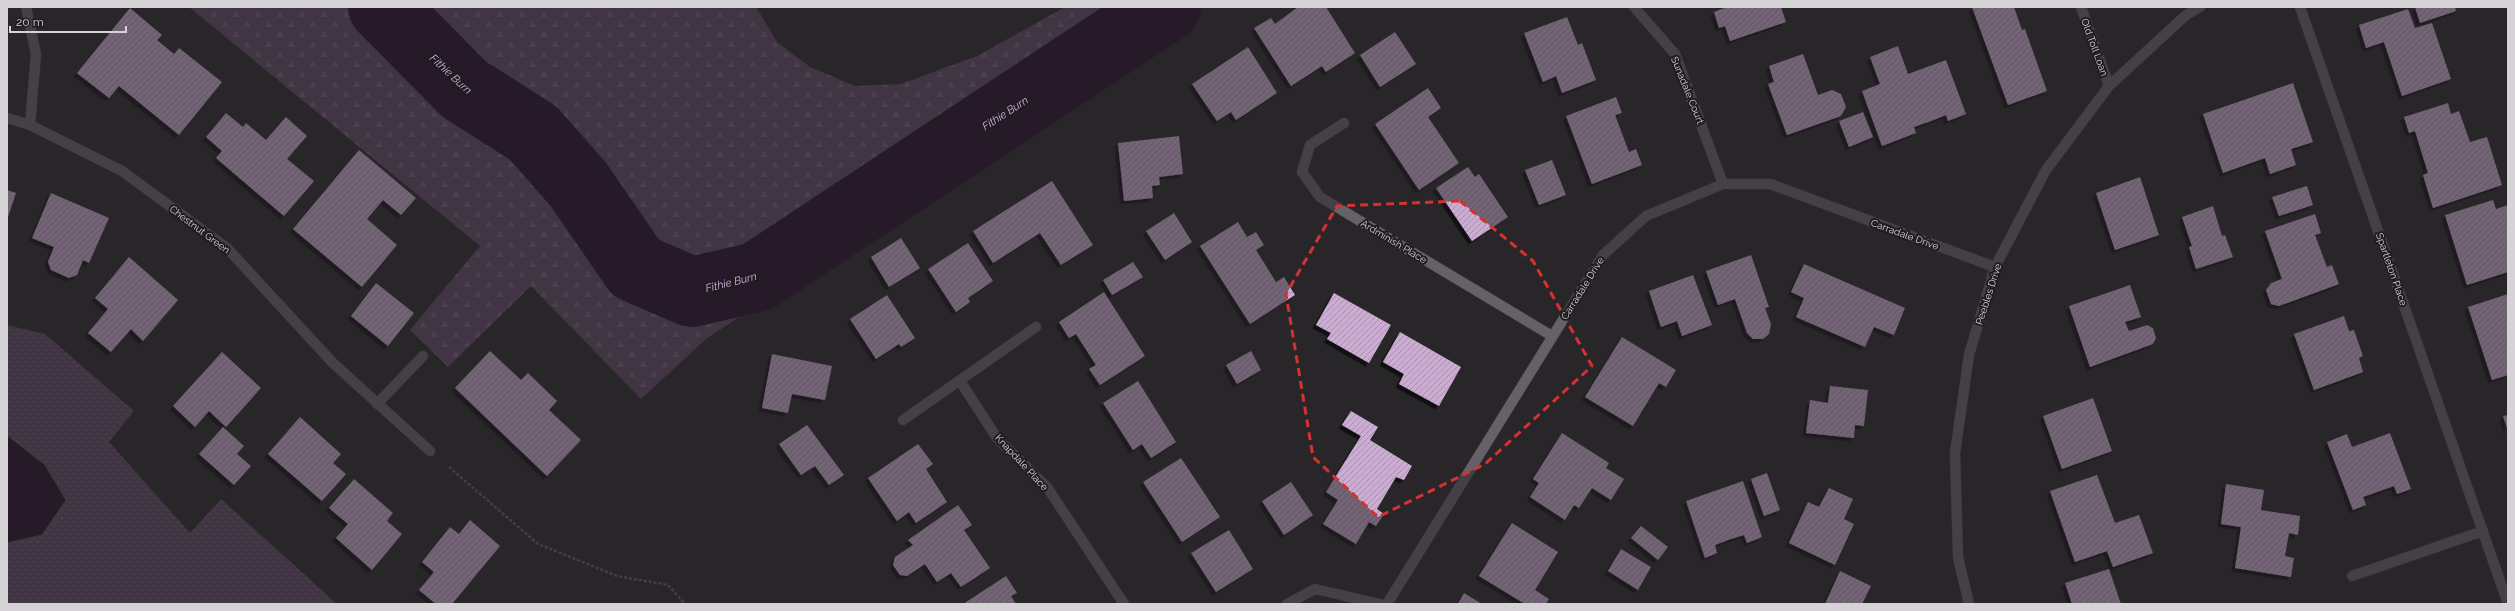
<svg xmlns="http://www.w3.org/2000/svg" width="2515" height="611" viewBox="0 0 2515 611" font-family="Raleway,sans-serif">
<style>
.grass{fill:url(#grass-dots)}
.forest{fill:url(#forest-firs)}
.water{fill:#220c27;stroke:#58485c}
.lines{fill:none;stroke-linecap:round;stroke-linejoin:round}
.river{stroke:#220c27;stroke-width:70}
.building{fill:url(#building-hatch);filter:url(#shadow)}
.minor-casing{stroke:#454246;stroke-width:11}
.path{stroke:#615e62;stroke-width:2.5;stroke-dasharray:3 2;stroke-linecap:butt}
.minor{stroke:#656166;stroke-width:10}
.marked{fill:none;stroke:#d63131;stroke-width:3;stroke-dasharray:8 5;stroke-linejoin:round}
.labels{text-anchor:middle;stroke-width:4;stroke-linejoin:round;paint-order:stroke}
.street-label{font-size:10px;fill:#d6d3d6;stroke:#201c21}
.water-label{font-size:11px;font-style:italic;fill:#d9ade4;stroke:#201c21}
</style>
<defs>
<pattern id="grass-dots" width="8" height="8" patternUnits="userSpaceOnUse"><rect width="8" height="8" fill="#5e4764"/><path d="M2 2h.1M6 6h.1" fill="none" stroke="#746179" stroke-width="1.8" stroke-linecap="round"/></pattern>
<pattern id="forest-firs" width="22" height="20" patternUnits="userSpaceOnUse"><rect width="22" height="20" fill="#5e4764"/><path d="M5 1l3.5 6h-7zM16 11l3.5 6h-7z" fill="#746179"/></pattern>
<pattern id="building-hatch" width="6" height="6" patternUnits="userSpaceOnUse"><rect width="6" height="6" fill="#caadd1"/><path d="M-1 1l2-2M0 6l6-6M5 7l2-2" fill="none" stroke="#a892ad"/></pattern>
<filter id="shadow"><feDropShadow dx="-3.5" dy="3.5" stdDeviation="0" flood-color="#0009"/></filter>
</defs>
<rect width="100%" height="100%" fill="#29262a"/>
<!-- grass -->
<path class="grass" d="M7,325l38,9 89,77 -25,31 81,91 31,-34 116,105h-330z"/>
<!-- forest -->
<path class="forest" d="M189,7h567l21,35 33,25 45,19 46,-2 76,-28 88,-49h138l-497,332 -65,60 -110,-113 -83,81 -38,-37 70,-84z"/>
<!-- water -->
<path class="water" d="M7,435l38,30 21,35 -24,35 -35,8z"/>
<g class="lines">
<!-- river -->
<path class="river" d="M383,7l81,82 69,44 45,51 58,84 56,24 65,-15 409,-270"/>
</g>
<!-- building -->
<path class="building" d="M1298,7h28l29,46 -29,19 -4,-6 -31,20 -37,-58 17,-10 4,6z
M1727,7h54l5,15 -56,19 -5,-15 -6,2 -5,-16z
M1972,7h42l8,23 3,-1 22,62 -39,14z
M2415,7h40l1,4 -36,12z
M130,8l32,27 -5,5 17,14 5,-6 43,34 -43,53 -60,-49 -10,12 -32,-25z
M2408,9l7,19 17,-5 19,56 -49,17 -18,-54 -18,6 -7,-23z
M1567,17l11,28 4,-2 14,37 -34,13 -6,-17 -13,6 -19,-49z
M1395,32l21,32 -36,23 -20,-32z
M1898,46l10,28 38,-14 20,54 -18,7 -2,-6 -15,6 -17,6 2,6 -34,13 -20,-55 18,-7 -10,-27z
M1248,47l29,46 -41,27 -5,-8 -14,9 -25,-37z
M1803,54l15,41 14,-5 9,4 5,13 -5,9 -54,19 -19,-51 6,-2 -5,-16z
M2293,83l20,59 -22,7 5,16 -26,9 -5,-16 -42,15 -20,-59z
M1428,88l13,20 -13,9 31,46 -40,27 -44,-66z
M1616,97l6,16 -7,2 14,37 7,-3 6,16 -50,19 -26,-68z
M2448,103l3,11 8,-3 11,31 17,-5 15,48 -69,23 -10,-33 5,-2 -13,-42 -6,2 -5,-16z
M1863,112l10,25 -24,10 -10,-26z
M226,113l17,14 3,-4 20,17 20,-23 21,19 -20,23 27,22 -30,35 -68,-58 6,-7 -16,-14z
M1179,136l4,38 -24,3 1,8 -8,1 1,12 -29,3 -6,-58z
M359,150l57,48 -15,17 -18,-15 -16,19 30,26 -35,42 -69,-58z
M1552,160l14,35 -27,10 -14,-35z
M1468,167l7,10 4,-3 29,43 -36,24 -36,-53z
M2140,177l19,58 -44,15 -19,-57z
M1052,181l41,64 -32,20 -21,-32 -47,30 -20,-32z
M2307,186l6,19 -34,11 -7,-19z
M7,190l9,3 -9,27z
M51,193l58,25 -20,45 -6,-3 -6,15 -8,3 -18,-8 -3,-8 6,-15 -22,-9z
M2493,200l3,9 12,-4v67l-41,13 -22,-70z
M2213,206l9,30 3,-1 8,22 -37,12 -7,-22 3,-1 -10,-29z
M1174,213l18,29 -27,18 -19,-29z
M2315,214l6,19 -6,2 12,32 5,-2 7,19 -60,22 -8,-2 -5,-14 5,-7 11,-4 -17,-48z
M1238,222l9,15 9,-5 8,13 -8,5 20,32 8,-5 11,18 -45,29 -50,-78z
M901,238l19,30 -31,19 -18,-30z
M968,243l25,38 -25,17 2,4 -14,10 -28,-43z
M1751,255l18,52 -4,1 6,16 -2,10 -6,5h-10l-6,-6 -12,-34 -17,6 -12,-34z
M129,257l49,43 -35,41 -12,-12 -20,23 -23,-19 20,-24 -13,-11z
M1133,262l10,15 -31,18 -9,-15z
M1804,264l101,44 -11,27 -20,-8 -9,20 -69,-30 8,-19 -13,-6z
M1693,275l19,50 -30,11 -5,-15 -16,6 -12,-36z
M376,283l38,30 -26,33 -37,-30z
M2130,285l11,32 -16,5 4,9 18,-6 6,3 3,10 -3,6 -63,23 -21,-61z
M1104,292l41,64 -45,29 -11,-16 7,-4 -20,-31 -7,4 -10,-16z
M1334,293l57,32 -22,38 -42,-24 4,-6 -15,-8z
M2508,294v81l-16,5 -24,-73z
M887,295l28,43 -14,9 -2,-3 -23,15 -26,-40z
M2344,316l5,15 5,-1 9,26 -4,2 4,14 -49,18 -20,-56z
M1400,332l61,35 -22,39 -40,-22 5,-10 -21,-12z
M1622,337l54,33 -10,17 -7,-4 -26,43 -48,-29z
M490,351l31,29 7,-7 29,28 -8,9 32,30 -34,36 -92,-88z
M1251,351l10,19 -24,14 -11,-19z
M222,352l39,36 -35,39 -17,-16 -14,16 -22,-21z
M772,354l60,12 -7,34 -33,-6 -4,19 -26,-5z
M1138,381l38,61 -25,16 -9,-14 -9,6 -30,-47z
M1830,386l38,4 -4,36 -9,-1 -1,13 -48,-5 4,-33 18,3z
M2093,398l19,53 -50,18 -19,-53z
M1351,411l27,16 -8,13 42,26 -8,14 -8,-3 -19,32 7,5 -8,12 -7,-4 -13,22 -33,-20 15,-24 -12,-8 35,-56 -19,-11z
M2508,415v16l-5,-15z
M300,417l41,37 -8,9 13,11 -24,27 -54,-47z
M807,425l37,50 -15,10 -14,-19 -14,9 -22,-31z
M223,427l21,19 -7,8 14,12 -17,19 -35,-31z
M1562,433l47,30 -3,5 18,11 -13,21 -19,-12 -13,20 -5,-3 -9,15 -35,-23 9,-14 -6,-4z
M2390,433l21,56 -14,5 -3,-8 -31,11 3,8 -13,5 -26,-68 20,-8 5,13z
M918,444l15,20 -7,5 21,33 -31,21 -7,-11 -12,9 -29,-43z
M1181,458l39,59 -38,25 -39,-60z
M1767,473l13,37 -16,6 -13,-37z
M2097,475l18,48 24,-8 14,38 -40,14 -6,-16 -32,11 -25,-71z
M354,479l39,34 -6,8 15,13 -30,36 -36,-32 12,-14 -19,-16z
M1743,481l19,56 -15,6 -3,-8 -13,4 -16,6 2,8 -12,5 -19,-57z
M1291,482l22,33 -29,20 -22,-34z
M2226,484l38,6 -3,20 39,6 -2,19 -9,-2 -4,23 9,2 -3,19 -56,-9 6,-41 -20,-3z
M1829,488l24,11 -9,20 10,5 -19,41 -46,-22 19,-41 11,5z
M958,505l14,20 -8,5 26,38 -29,19 -10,-14 -14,9 -12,-18 -18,12 -7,-1 -7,-10 2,-8 18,-12 -5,-5z
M470,520l30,26 -48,58h-16l-17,-14 15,-18 -12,-10 28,-35 9,7z
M1512,523l46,29 -23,38 14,9 -3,5h-21l-46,-28z
M1641,526l27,21 -10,13 -27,-22z
M1229,530l24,39 -37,23 -25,-39z
M1621,549l30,18 -13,23 -30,-19z
M2109,569l12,35h-49l-7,-21z
M1840,571l31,15 -9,18h-37z
M1006,576l11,17 -6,3 5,8h-53z
M1464,593l18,11h-24z"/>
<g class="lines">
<defs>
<path id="minor" d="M26,7l10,47 -6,71
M1634,7l41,47 48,130
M2081,7l28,79
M2300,7l208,597
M7,118l23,7 92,46 105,77 106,115 97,88
M1344,123l-34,22 -8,27 18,25 232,139
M960,381l37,57 50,49 77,117
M377,404l46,-48
M903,420l133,-93
M2352,576l131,-45
M1287,604l28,-15 65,15
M1387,604l216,-349 43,-39 77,-32h47l225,83
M1969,604l-11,-47 -3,-104 14,-98 26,-88 51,-97 63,-84 77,-71 14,-8"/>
</defs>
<!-- minor casing -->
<use href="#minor" class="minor-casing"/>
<!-- path -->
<path class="path" d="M449,467l89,77 79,32 51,9 17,19"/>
<!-- minor -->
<use href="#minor" class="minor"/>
</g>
<!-- marked area -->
<path d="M0 0H2515V611H0ZM1460,201l73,60 59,105 -107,98 -107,53 -65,-60 -27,-163 51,-88z" fill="#29262a" fill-opacity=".55" fill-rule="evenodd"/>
<path class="marked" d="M1460,201l73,60 59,105 -107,98 -107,53 -65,-60 -27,-163 51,-88z"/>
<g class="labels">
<!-- street labels -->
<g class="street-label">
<text transform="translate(2095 47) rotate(70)" y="4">Old Toll Loan</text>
<text transform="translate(1688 90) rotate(68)" y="4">Sunadale Court</text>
<text transform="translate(200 229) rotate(37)" y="4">Chestnut Green</text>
<text transform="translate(1905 234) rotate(20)" y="4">Carradale Drive</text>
<text transform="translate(1394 241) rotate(31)" y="4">Ardminish Place</text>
<text transform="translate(2392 269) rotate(71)" y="4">Spartleton Place</text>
<text transform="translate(1582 288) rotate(-58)" y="4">Carradale Drive</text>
<text transform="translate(1988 294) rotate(-72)" y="4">Peebles Drive</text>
<text transform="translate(1022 462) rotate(47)" y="4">Knapdale Place</text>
</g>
<!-- water labels -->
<g class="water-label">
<text transform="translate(451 74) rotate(43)" y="4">Fithie Burn</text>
<text transform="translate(1005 113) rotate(-33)" y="4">Fithie Burn</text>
<text transform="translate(731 282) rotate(-14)" y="4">Fithie Burn</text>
</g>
</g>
<!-- border -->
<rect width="2515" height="611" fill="none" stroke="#d6d3d6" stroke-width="16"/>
<!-- scale -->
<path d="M10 26v6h116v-6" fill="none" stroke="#d6d3d6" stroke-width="2"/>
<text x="16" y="26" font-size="12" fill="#d6d3d6" stroke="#201c21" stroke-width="3" paint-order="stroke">20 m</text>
</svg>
